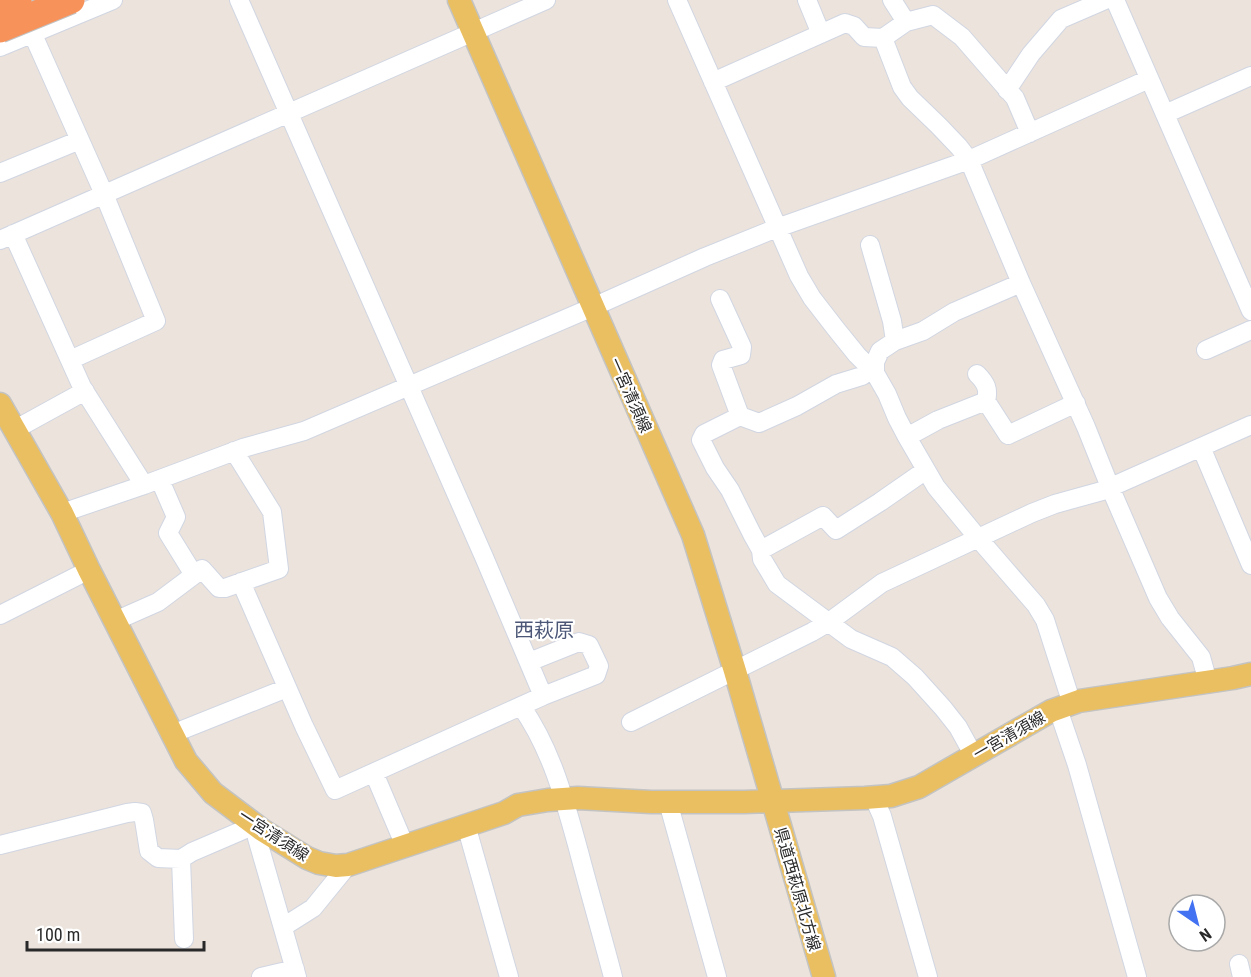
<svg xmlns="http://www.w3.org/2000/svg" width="1251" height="977" viewBox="0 0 1251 977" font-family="'Roboto Condensed','Noto Sans JP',sans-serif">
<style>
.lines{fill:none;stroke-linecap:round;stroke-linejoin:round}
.minor-casing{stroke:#d1d6e2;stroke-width:20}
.major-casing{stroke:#c3c3c3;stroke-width:25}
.minor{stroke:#fff;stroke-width:18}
.major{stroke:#eabf62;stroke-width:22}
.highway-bridge-casing{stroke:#c3c3c3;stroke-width:29;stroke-linecap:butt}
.highway-bridge{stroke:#f7925b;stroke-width:27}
.labels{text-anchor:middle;stroke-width:4.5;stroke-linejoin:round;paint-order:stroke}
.street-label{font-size:16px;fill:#292929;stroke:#fff}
.quarter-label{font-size:20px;fill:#4c5778;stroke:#fff}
</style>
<rect width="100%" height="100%" fill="#ebe3dc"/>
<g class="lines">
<defs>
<path id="minor" d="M239,0l245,557 59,139
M677,0l122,276 13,22 24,31 21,26 18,18 12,21 10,24 10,19 29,50 42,51 58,67 9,15 27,84
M807,0l14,34
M892,0l14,22
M1115,0l136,311
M22,10l82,184 52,127 -86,39
M883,38l19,49 8,11 29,28 20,21 10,13 52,123 65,144 24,60 48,111 12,20 31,39 7,25
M0,47l113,-47
M713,82l132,-59 9,3 10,11 19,1 23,-16 27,-7 29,22 53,61 15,35
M1007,90l24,-36 30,-35 44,-19
M1165,114l86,-38
M0,173l80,-33
M13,234l69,153 62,98
M0,240l546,-240
M870,245l22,76 3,20
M720,299l22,48 -1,8 -18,5 -2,5 19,51 19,7 38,-17 39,-22 26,-8 10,-7
M1206,350l45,-20
M875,373v-11l5,-11 15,-10 28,-10 31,-19 67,-29
M986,401l22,34 68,-32
M740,416l-36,18 -3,6 14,28 15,22 22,44 9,16 1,9 15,25 74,55 41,18 23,20 28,31 15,19 16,29
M14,430l71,-39
M907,437l31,-17 48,-19c3,-12 0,-18 -9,-27
M1201,447l50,118
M160,480l16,37 -8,16 26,42
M62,513l82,-28 99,-37 61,-17 289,-124 112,-50 72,-29 192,-68 180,-81
M761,550l62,-34 13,14 44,-28 46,-32
M241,582l63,144 31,64 208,-94 53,-21 3,-9 -10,-21 -10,-3 -50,20
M0,615l89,-45
M115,621l43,-19 44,-33 17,19h6l54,-19 -7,-57 -38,-61
M521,706c31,44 44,95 58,146 11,42 23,83 34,125
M1058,709l19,56 60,212
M631,722l181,-90 17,-10 53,-39 150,-70 23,-9 47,-13 149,-66
M172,734l115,-46
M374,773l31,73
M874,798l8,18 46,161
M668,802l49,175
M466,825l43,152
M262,830l-5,8 40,139
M0,845l127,-32 8,-1 7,1 2,7 5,31 9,7 23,1 11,-7 63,-27
M181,859l3,80
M283,927l30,-19 35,-43
M1239,964l3,13
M261,977l34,-8"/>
<path id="major" d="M459,0l234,535 42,136 89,306
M0,404l62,109 27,57 97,191 27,32 49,37 45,28 12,5 17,3 12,-1 156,-52 14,-8 30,-5 30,-2 73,4h93l121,-4 26,-2 28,-9 132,-76 28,-10 154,-23 18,-4"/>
</defs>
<!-- minor casing -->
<use href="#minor" class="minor-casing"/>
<!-- major casing -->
<use href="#major" class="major-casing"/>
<!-- minor -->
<use href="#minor" class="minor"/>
<!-- major -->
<use href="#major" class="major"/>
<defs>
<path id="highway-bridge" d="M0,7l18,-7
M0,29l71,-29"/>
</defs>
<!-- highway-bridge casing -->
<use href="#highway-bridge" class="highway-bridge-casing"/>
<!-- highway-bridge -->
<use href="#highway-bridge" class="highway-bridge"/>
</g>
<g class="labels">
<!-- street labels -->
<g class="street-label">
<text transform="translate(631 395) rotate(66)" y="6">一宮清須線</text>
<text transform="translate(1009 735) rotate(-30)" y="6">一宮清須線</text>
<text transform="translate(274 835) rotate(33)" y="6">一宮清須線</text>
<text transform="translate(798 889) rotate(74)" y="6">県道西萩原北方線</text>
</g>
<!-- quarter labels -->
<g class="quarter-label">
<text x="544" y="637">西萩原</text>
</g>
</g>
<!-- north arrow -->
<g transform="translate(1197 923) rotate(145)"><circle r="28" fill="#ffffff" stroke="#a9a9a9" stroke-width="1.5"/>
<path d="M0-4.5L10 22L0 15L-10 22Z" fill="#4271f2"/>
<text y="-9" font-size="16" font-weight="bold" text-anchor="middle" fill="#292929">N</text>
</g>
<!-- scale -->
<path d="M27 941v9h177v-9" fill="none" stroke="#292929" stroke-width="3"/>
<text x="36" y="941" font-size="18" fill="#292929" stroke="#ffffff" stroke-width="4.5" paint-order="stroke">100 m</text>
</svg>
